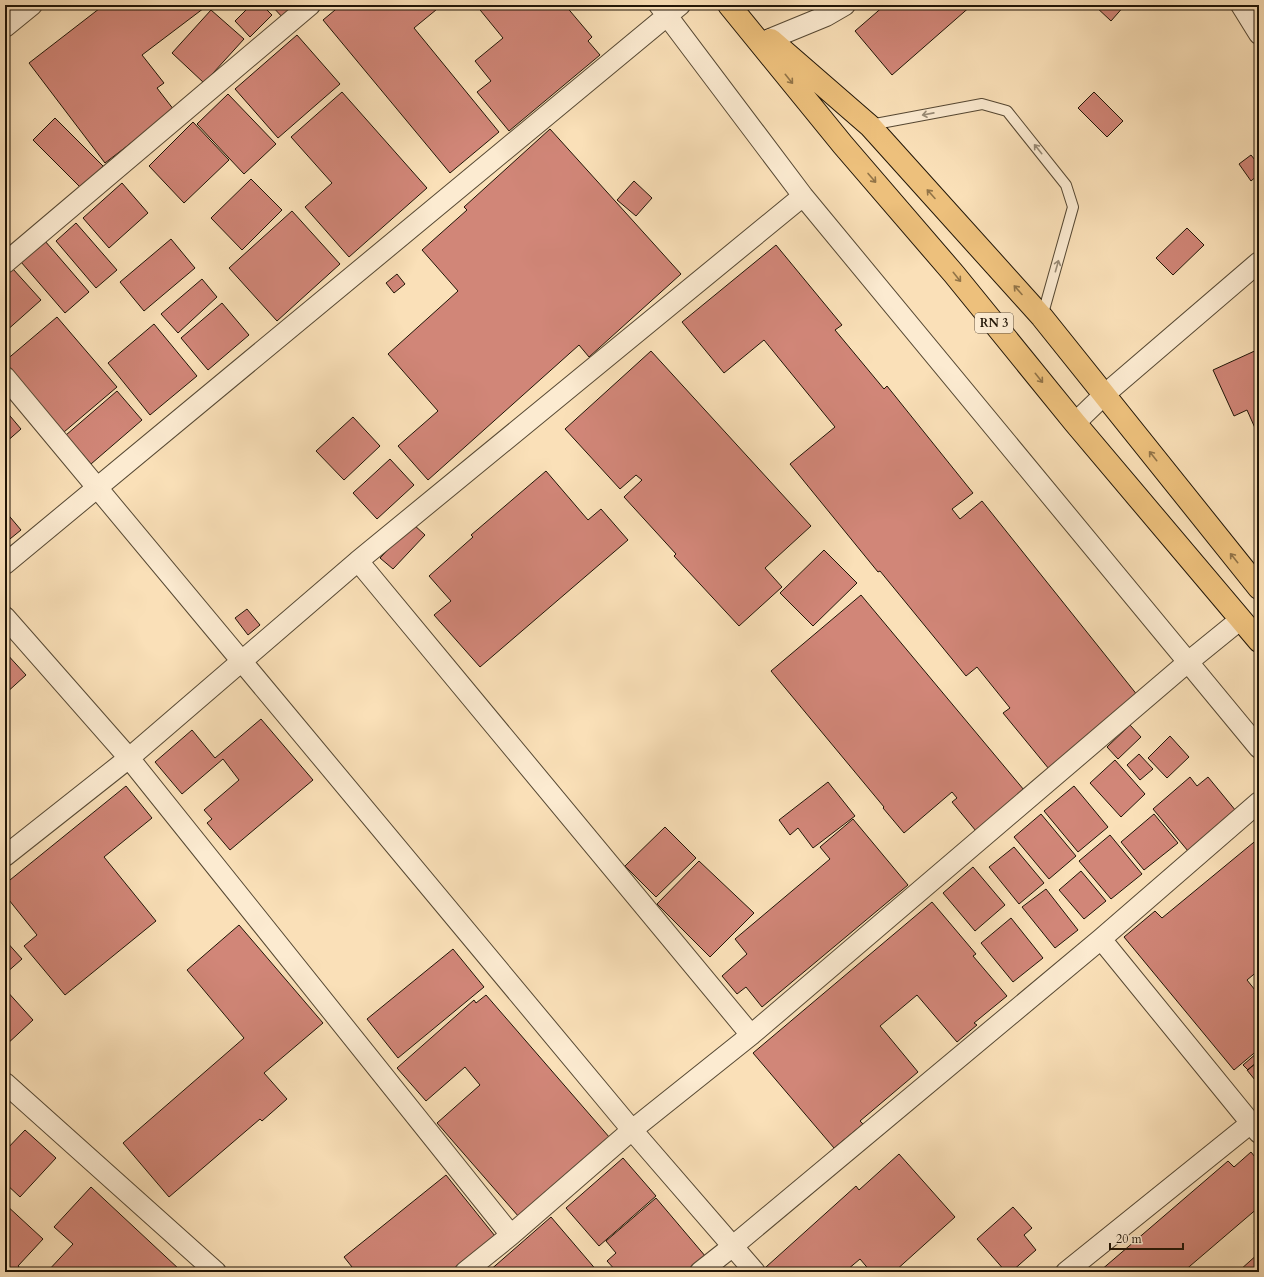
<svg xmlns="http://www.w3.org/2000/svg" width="1264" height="1277" viewBox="0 0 1264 1277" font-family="Cardo,serif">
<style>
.building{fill:#d18678;stroke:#201507}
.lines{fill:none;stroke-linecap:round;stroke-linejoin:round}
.service-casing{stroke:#564833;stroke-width:12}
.minor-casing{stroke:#564833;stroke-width:22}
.trunk-casing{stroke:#201507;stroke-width:24}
.service{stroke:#fcebd1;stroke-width:10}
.minor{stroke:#fcebd1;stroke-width:20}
.trunk{stroke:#edc07c;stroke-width:22}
.oneway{stroke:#917347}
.oneway2{stroke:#998b76}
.labels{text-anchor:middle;stroke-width:3.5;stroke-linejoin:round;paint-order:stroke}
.shield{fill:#fcebd1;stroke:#625544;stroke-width:1}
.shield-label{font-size:12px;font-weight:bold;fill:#201507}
</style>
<rect width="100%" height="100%" fill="#fae0b8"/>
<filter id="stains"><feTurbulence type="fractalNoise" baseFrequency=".005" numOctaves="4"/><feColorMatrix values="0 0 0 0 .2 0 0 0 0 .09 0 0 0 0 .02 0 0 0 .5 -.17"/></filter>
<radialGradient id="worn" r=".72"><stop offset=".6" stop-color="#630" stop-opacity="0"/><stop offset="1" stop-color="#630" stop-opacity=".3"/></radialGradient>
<!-- building -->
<path class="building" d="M104,5h104l-66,50 22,28 -7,5 17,22 -69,53 -76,-100z
M251,5h11l10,10 -22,22 -15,-16z
M271,5h29l-16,14z
M341,5h101l-28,23 85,104 -49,41 -127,-153z
M476,5h89l27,32 -4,4 12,14 -91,76 -32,-39 14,-11 -16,-20 28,-23z
M885,5h87l-80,70 -37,-44z
M1094,5h31l-14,16z
M211,10l33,29 -40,44 -32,-30z
M297,35l43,49 -62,54 -43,-49z
M342,92l85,96 -78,69 -44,-50 27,-24 -41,-46z
M1094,92l29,29 -16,16 -29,-29z
M228,94l48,50 -32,30 -47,-50z
M55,118l48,48 -22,22 -48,-48z
M193,122l36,38 -45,43 -35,-37z
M550,129l131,145 -92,83 -10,-12 -151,135 -30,-34 40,-35 -50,-57 70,-63 -36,-41 45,-40 -3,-3z
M1251,155l8,10v9l-8,7 -12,-17z
M251,179l31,31 -40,40 -31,-32z
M634,181l18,17 -16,18 -19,-16z
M122,183l26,30 -39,35 -26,-30z
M292,211l48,53 -63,57 -48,-53z
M76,223l41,47 -21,18 -40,-47z
M1187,228l17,17 -31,30 -17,-17z
M171,239l24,29 -51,43 -24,-29z
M45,241l44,51 -24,21 -44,-51z
M776,245l66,80 -7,5 49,59 3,-3 86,107 -21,16 8,10 22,-18 156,195 -89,73 -46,-56 7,-5 -33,-41 -11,9 -86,-105 -2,1 -88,-108 45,-37 -71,-87 -40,33 -42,-51z
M13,269l28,31 -36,32v-56z
M397,274l8,10 -11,9 -8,-10z
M202,279l15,18 -39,36 -17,-19z
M222,303l27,32 -41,35 -27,-32z
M57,317l60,70 -53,45 -59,-69v-2z
M154,324l43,52 -47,39 -42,-52z
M1259,349v88l-12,-27 -13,6 -21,-46z
M651,351l160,175 -46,42 17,19 -43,39 -65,-70 2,-2 -52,-57 18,-17 -6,-5 -16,14 -55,-60z
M117,391l25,29 -51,44 -25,-29z
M5,410l16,19 -16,14z
M353,417l27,29 -36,34 -28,-29z
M390,459l24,26 -37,34 -24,-26z
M546,471l42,49 13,-11 27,31 -148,127 -46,-52 17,-14 -22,-25 44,-39 -2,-2z
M5,511l16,19 -16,13z
M413,524l12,11 -32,34 -13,-11z
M824,550l33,33 -44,43 -33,-33z
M861,595l163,195 -48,41 -24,-29 5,-4 -5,-6 -48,41 -21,-25 1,-1 -113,-136z
M247,609l13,16 -12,10 -13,-17z
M5,652l21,23 -21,19z
M261,719l52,61 -83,70 -23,-27 5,-4 -8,-9 35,-30 -16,-21 -41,35 -27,-32 37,-32 23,28z
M1130,725l11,12 -23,22 -11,-12z
M1170,736l19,21 -22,21 -19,-20z
M1139,754l14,15 -13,11 -13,-15z
M1115,760l30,34 -24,23 -31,-34z
M1190,777l7,9 11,-9 28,34 -48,40 -35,-42z
M828,782l27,34 -42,32 -15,-20 -8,7 -11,-15z
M126,786l26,32 -48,39 52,64 -91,74 -41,-49 13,-11 -32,-40v-11z
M1074,786l34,41 -30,25 -34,-41z
M1041,814l35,42 -27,23 -35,-42z
M1154,814l24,29 -34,27 -23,-28z
M853,819l55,66 -146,122 -16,-20 -9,7 -15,-18 25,-22 -12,-15 95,-80 -10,-12z
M665,827l31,31 -40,39 -31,-31z
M1110,835l32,39 -31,25 -32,-38z
M1259,838v132l-12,10 12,15v54l-25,21 -110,-133 31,-26 7,7z
M1014,847l30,36 -25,21 -30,-37z
M699,861l55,52 -44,44 -53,-53z
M973,867l32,38 -30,26 -32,-38z
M1081,871l25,30 -22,18 -25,-29z
M1046,889l32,41 -23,18 -33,-41z
M932,902l44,52 -3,2 34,40 -33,27 3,2 -20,17 -40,-47 -37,31 38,46 -58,49 3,3 -29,24 -81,-95z
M1011,918l32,40 -30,24 -32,-39z
M239,925l84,98 -59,50 23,26 -25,22 -2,-2 -91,78 -46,-54 121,-105 -57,-68z
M5,940l17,19 -17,15z
M453,949l31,38 -86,71 -31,-39z
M5,989l28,31 -28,26z
M486,995l124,143 -91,79 -82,-94 43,-38 -15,-18 -39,34 -29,-33 77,-68 2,3z
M1258,1052l1,8 -11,10 -5,-5z
M1259,1061v24l-12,-15z
M25,1130l31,28 -36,39 -15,-14v-32z
M1251,1152l8,10v45l-76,65h-81l-2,-1 128,-110 6,6z
M899,1154l56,63 -61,55h-23l-11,-13 -13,11 2,2h-79l-4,-5 90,-81 3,4z
M623,1158l33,38 -57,50 -33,-38z
M446,1175l49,61 -45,36h-94l-12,-15z
M91,1187l89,83 -2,2h-131l26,-28 -19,-17z
M656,1198l50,59 -17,15h-72l-10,-11 9,-8 -10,-12z
M5,1204l38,35 -25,27 7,6h-20z
M1013,1207l19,21 -8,7 12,15 -25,22h-5l-29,-33z
M551,1217l47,55h-110z
M1259,1228v11l-5,-6z
M1259,1253v19h-17l-2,-2z"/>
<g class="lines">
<defs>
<path id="service" d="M870,125l112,-21 25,7 59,74 7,22 -31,110"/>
<path id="minor" d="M659,5l144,191 456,552
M1241,5l18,29
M5,27l27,-22
M770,39l56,-23 19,-11
M5,263l305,-258
M5,377l627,753 123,142
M1075,423l29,-28 155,-133
M358,561l393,474
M5,564l675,-559
M5,617l124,141 382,477
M5,856l124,-98 229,-197 445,-365
M1101,939l158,194
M5,1083l211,189
M465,1272l46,-37 121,-105 119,-95 437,-373 53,-43
M700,1272l33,-26 368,-307 158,-137
M1066,1272l185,-149"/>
<path id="trunk" d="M729,5l114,140 111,129 121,149 184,218
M771,40l99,86 172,191 217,271"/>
</defs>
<!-- service casing -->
<use href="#service" class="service-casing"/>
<!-- minor casing -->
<use href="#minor" class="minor-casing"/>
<!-- trunk casing -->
<use href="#trunk" class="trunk-casing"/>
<!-- service -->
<use href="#service" class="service"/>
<!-- minor -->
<use href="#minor" class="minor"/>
<!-- trunk -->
<use href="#trunk" class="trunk"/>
</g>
<!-- one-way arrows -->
<defs><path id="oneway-shaft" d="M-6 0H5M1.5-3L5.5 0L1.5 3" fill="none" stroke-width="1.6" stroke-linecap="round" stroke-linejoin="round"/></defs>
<g class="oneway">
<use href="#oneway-shaft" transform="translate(789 79) rotate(51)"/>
<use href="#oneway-shaft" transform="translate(872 178) rotate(49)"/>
<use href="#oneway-shaft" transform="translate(931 194) rotate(-132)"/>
<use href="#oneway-shaft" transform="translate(957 277) rotate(51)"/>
<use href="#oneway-shaft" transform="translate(1018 290) rotate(-132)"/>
<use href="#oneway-shaft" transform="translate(1039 378) rotate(51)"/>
<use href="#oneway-shaft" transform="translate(1153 456) rotate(-129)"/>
<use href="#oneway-shaft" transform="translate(1234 558) rotate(-129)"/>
</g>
<g class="oneway2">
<use href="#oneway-shaft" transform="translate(928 114) rotate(169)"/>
<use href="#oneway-shaft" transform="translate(1038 149) rotate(-129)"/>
<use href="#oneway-shaft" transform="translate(1057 266) rotate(-74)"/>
</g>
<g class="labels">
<!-- shield labels -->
<rect class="shield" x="975" y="313" width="38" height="20" rx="3"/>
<g class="shield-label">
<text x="994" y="327">RN 3</text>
</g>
</g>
<!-- margin -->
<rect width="1264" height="1277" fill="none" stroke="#fae0b8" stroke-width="20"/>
<rect x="6" y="6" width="1252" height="1265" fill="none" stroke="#201507" stroke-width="2"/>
<rect x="10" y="10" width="1244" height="1257" fill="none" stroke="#201507"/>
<!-- scale -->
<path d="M1110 1243v6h73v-6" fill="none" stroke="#201507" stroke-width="2"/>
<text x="1116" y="1243" font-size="12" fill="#201507" stroke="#fcebd1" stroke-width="3" paint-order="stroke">20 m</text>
<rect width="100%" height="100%" filter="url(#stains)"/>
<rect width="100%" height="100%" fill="url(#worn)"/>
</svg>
